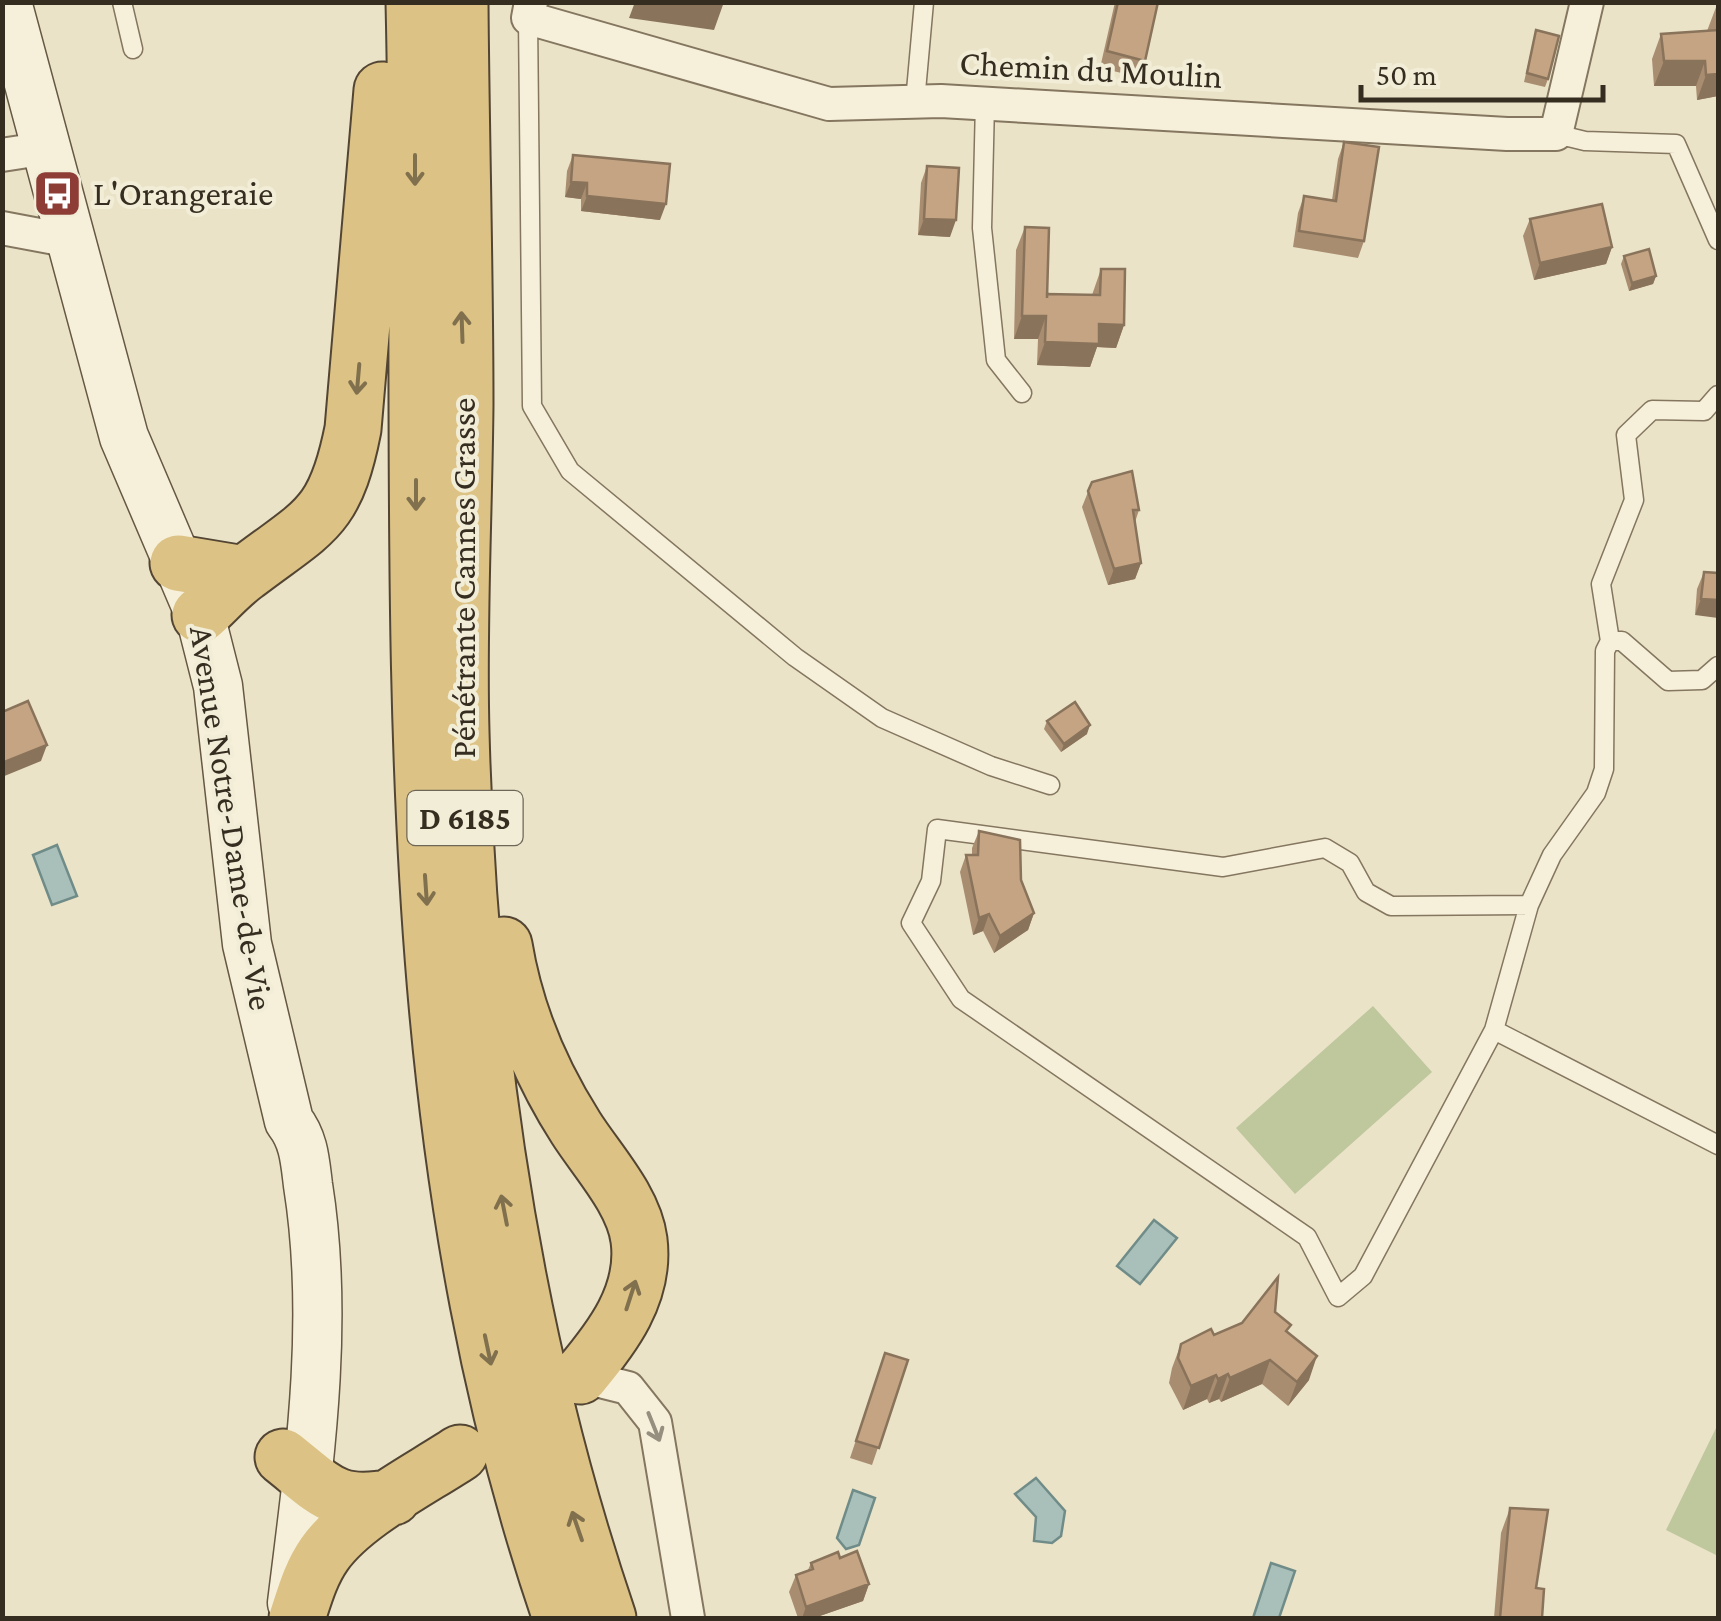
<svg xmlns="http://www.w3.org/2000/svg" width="1721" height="1621" viewBox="0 0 1721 1621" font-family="'Crimson Pro',serif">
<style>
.green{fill:#bfc79d}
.water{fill:#a9bfba;stroke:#708c88;stroke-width:2.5}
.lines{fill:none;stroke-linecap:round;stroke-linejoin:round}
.service-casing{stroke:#84765f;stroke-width:21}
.minor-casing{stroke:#84765f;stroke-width:36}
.secondary-casing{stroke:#665842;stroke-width:51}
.trunk-casing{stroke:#534533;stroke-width:59}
.service{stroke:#f6f0db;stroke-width:18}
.minor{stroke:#f6f0db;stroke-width:32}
.secondary{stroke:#f6f0db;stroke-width:48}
.trunk{stroke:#dcc284;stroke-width:55}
.wall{fill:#a98d70}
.shaded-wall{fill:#89735b}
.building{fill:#c4a482;stroke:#89735b;stroke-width:2.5}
.oneway{stroke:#81704e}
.oneway2{stroke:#968e7e}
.labels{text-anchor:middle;stroke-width:8;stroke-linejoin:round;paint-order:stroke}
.shield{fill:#f2edd7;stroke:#6e6758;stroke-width:2.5}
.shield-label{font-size:32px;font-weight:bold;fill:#362d21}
.street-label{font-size:35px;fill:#362d21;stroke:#f2edd7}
.poi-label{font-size:35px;fill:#362d21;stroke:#f2edd7;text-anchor:start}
</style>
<rect width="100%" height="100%" fill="#eae3c8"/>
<!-- green -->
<path class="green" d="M1373,1006l59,66 -137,122 -59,-66z
M1718,1424v132l-52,-26z"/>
<!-- water -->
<path class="water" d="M57,845l20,51 -25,9 -19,-50z
M1154,1220l23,18 -37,46 -23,-18z
M1036,1478l29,33 -4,25 -9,7 -18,-2 2,-24 -21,-23z
M853,1490l22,8 -16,47 -13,4 -9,-11z
M1271,1563l24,8 -16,47h-26z"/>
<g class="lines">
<defs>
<path id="service" d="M122,2l11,47
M528,18l4,388 38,65 225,186 87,61 109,48 59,19
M915,102l9,-100
M985,103l-3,125 14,132 26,33
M1556,134l29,7 91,3 42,96
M1610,641l-9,-57 33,-84 -8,-65 26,-25 52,1 14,-16
M1529,905l-138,1 -25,-14 -16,-29 -25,-15 -102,19 -286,-38 -6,52 -20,42 50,76 346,238 31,60 25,-21 131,-246 224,115
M1494,1030l35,-125 23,-50 44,-62 8,-24 1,-118 5,-10h12l46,40 34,-1 16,-14"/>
<path id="minor" d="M531,2l-3,16 301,86 112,-3 566,33h49l31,-132
M2,155l45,-7
M2,228l69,13
M580,1376l48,12 27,34 33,196"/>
<path id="secondary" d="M7,2l117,435 76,178 18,71 29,258 42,177c15,19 16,40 19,64 22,138 1,280 -16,418"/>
<path id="trunk" d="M414,2c13,547 -34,1089 147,1616
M460,2c1,134 5,269 5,402 -1,110 -7,219 -4,328 8,302 50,601 147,886
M178,563l66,11
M200,615c15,-13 29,-30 46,-42 68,-52 89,-53 107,-144l29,-339
M504,945c11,67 35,125 72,183 21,33 58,72 63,112 7,54 -27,98 -59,136
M283,1457c43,34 52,51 110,40
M297,1618c7,-21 13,-44 27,-64 28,-40 95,-74 136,-101"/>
</defs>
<!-- service casing -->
<use href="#service" class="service-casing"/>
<!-- minor casing -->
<use href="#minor" class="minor-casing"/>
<!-- secondary casing -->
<use href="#secondary" class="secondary-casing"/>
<!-- trunk casing -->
<use href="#trunk" class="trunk-casing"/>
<!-- service -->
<use href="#service" class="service"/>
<!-- minor -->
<use href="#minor" class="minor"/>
<!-- secondary -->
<use href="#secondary" class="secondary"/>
<!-- trunk -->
<use href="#trunk" class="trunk"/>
</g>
<!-- wall -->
<path class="wall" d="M1115,2h43l-13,59 -6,16 -39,-9z
M1718,2v94l-21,4 -1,-14h-42l-2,-27 9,-25 46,-3z
M1536,30l12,49 -3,8 -21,-5z
M1344,142l20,99 -6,17 -65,-11 5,-34 6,-17 28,4 6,-41z
M573,155l87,65 -79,-9v-12l-16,-2 2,-26z
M927,166l23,71 -32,-2 3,-52z
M1530,219l82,28 -6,17 -72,16 -11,-44z
M1025,227l22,67 45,1 9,-26 23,56 -8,23 -19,-1 -7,20 -53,-2 1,-26h-24l2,-89z
M1624,256l32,20 -3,8 -24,7 -8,-27z
M1092,482l47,28 -4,12 6,41 -6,16 -27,6 -26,-78z
M1704,572l14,1 -23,42 2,-26z
M1047,721l40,13 -26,18 -17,-23z
M979,831l42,49 13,33 -6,17 -34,23 -11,-22 -10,4 -13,-63 6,-17h6v-7z
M1275,1312l13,20 21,48 -21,26 -26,-22 -41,18 -2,-3 -10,4 -2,-4 -24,11 -14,-27 3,-15 9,-24 33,-9z
M885,1353l23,7 -36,105 -22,-7z
M1510,1508l32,110h-48l7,-85z
M840,1558l29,26 -6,17 -49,17h-16l-9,-26 7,-17 12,-5 3,-7z"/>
<!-- shaded-wall -->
<path class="shaded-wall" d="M635,2h89l-10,28 -85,-12z
M1664,61h41l-9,25h-42z
M1718,74v22l-21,4 9,-25z
M571,182l16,1 -6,16 -16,-2z
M587,196l79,8 -6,16 -79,-9z
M924,219l32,1 -6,17 -32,-2z
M1612,247l-6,17 -72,16 6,-17z
M1656,276l-3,8 -24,7 3,-8z
M1022,316h24l-8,23h-24z
M1099,324l25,1 -8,23 -19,-1 -7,20 -53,-2 8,-23z
M1141,563l-6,16 -27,6 6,-16z
M1701,599l17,1v18l-23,-3z
M1090,725l-3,9 -26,18 3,-8z
M47,745l-6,16 -39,16v-14z
M1034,913l-6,17 -34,23 6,-17z
M989,914l-6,17 -10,4 6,-17z
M1317,1356l-8,24 -21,26 9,-24z
M1270,1360l-8,24 -41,18 9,-24z
M1228,1374l-9,25 -10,4 9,-24z
M1216,1375l-9,24 -24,11 8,-24z
M869,1584l-6,17 -49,17h-12l4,-11z"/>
<!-- building -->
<path class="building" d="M1118,2h40l-13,59 -38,-10z
M1536,30l23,6 -11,43 -21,-6z
M1718,30v44l-12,1 -1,-14h-41l-3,-27z
M1344,142l35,5 -15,94 -65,-10 5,-35 32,5z
M573,155l97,9 -4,40 -79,-8v-13l-16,-1z
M927,166l32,2 -3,52 -32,-1z
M1602,204l10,43 -72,16 -10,-44z
M1025,227l24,1 -2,70v-4l53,1 1,-26h24l-1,56 -25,-1v20l-54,-2 1,-26h-24z
M1649,249l7,27 -24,7 -8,-27z
M1132,471l7,39h-6l8,53 -27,6 -26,-78 4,-9z
M1704,572l14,1v27l-17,-1z
M28,701l19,44 -45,18v-51z
M1075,702l15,23 -26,19 -17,-23z
M979,831l41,9 1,40 13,33 -34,23 -11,-22 -10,4 -13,-63h12z
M1278,1277l-3,35 16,13 -5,6 31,25 -20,26 -27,-22 -40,18 -2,-4 -10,5 -2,-4 -25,11 -13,-28 3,-14 30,-15 3,6 28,-12z
M885,1353l23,7 -29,88 -23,-7z
M1510,1508l38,2 -12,78 8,1 -2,29h-42z
M857,1551l12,33 -63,23 -10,-32 17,-6 -2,-6 27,-11 2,6z"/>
<!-- one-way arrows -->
<defs><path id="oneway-shaft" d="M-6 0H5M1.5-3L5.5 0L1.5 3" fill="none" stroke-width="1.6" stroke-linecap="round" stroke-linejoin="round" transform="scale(2.5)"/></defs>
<g class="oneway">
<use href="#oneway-shaft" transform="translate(415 170) rotate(90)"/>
<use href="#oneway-shaft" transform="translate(462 327) rotate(-92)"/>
<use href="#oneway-shaft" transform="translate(358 379) rotate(95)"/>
<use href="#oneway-shaft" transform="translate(416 495) rotate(90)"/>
<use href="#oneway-shaft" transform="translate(426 890) rotate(86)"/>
<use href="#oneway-shaft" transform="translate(504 1210) rotate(-101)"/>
<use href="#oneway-shaft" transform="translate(631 1295) rotate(-72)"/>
<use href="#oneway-shaft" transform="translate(488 1350) rotate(78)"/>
<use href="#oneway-shaft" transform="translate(577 1526) rotate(-109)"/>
</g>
<use class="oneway2" href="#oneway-shaft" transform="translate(654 1427) rotate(68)"/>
<!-- icons -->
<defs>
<symbol id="bus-square" viewBox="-11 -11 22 22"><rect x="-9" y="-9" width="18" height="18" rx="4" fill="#8d3d35" stroke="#f2edd7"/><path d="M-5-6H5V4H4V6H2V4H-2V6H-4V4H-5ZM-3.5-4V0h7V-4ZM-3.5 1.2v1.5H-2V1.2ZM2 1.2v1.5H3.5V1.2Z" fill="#fff"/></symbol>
</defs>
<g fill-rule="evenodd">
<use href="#bus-square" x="30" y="166" width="55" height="55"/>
</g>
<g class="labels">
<!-- shield labels -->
<rect class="shield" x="407.5" y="791" width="115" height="54" rx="8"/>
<g class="shield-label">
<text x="465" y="829">D 6185</text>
</g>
<!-- street labels -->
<g class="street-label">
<text transform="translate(1091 69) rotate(3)" y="12">Chemin du Moulin</text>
<text transform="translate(463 578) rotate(-90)" y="12">Pénétrante Cannes Grasse</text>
<text transform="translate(232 818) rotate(81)" y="12">Avenue Notre-Dame-de-Vie</text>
</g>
<!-- poi labels -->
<g class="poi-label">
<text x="93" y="205">L'Orangeraie</text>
</g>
</g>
<!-- border -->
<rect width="1721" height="1621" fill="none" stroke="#362d21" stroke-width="10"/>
<!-- scale -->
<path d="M1361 85v15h242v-15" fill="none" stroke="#362d21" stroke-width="5"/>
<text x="1376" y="85" font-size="30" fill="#362d21" stroke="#f2edd7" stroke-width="8" paint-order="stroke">50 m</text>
</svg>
